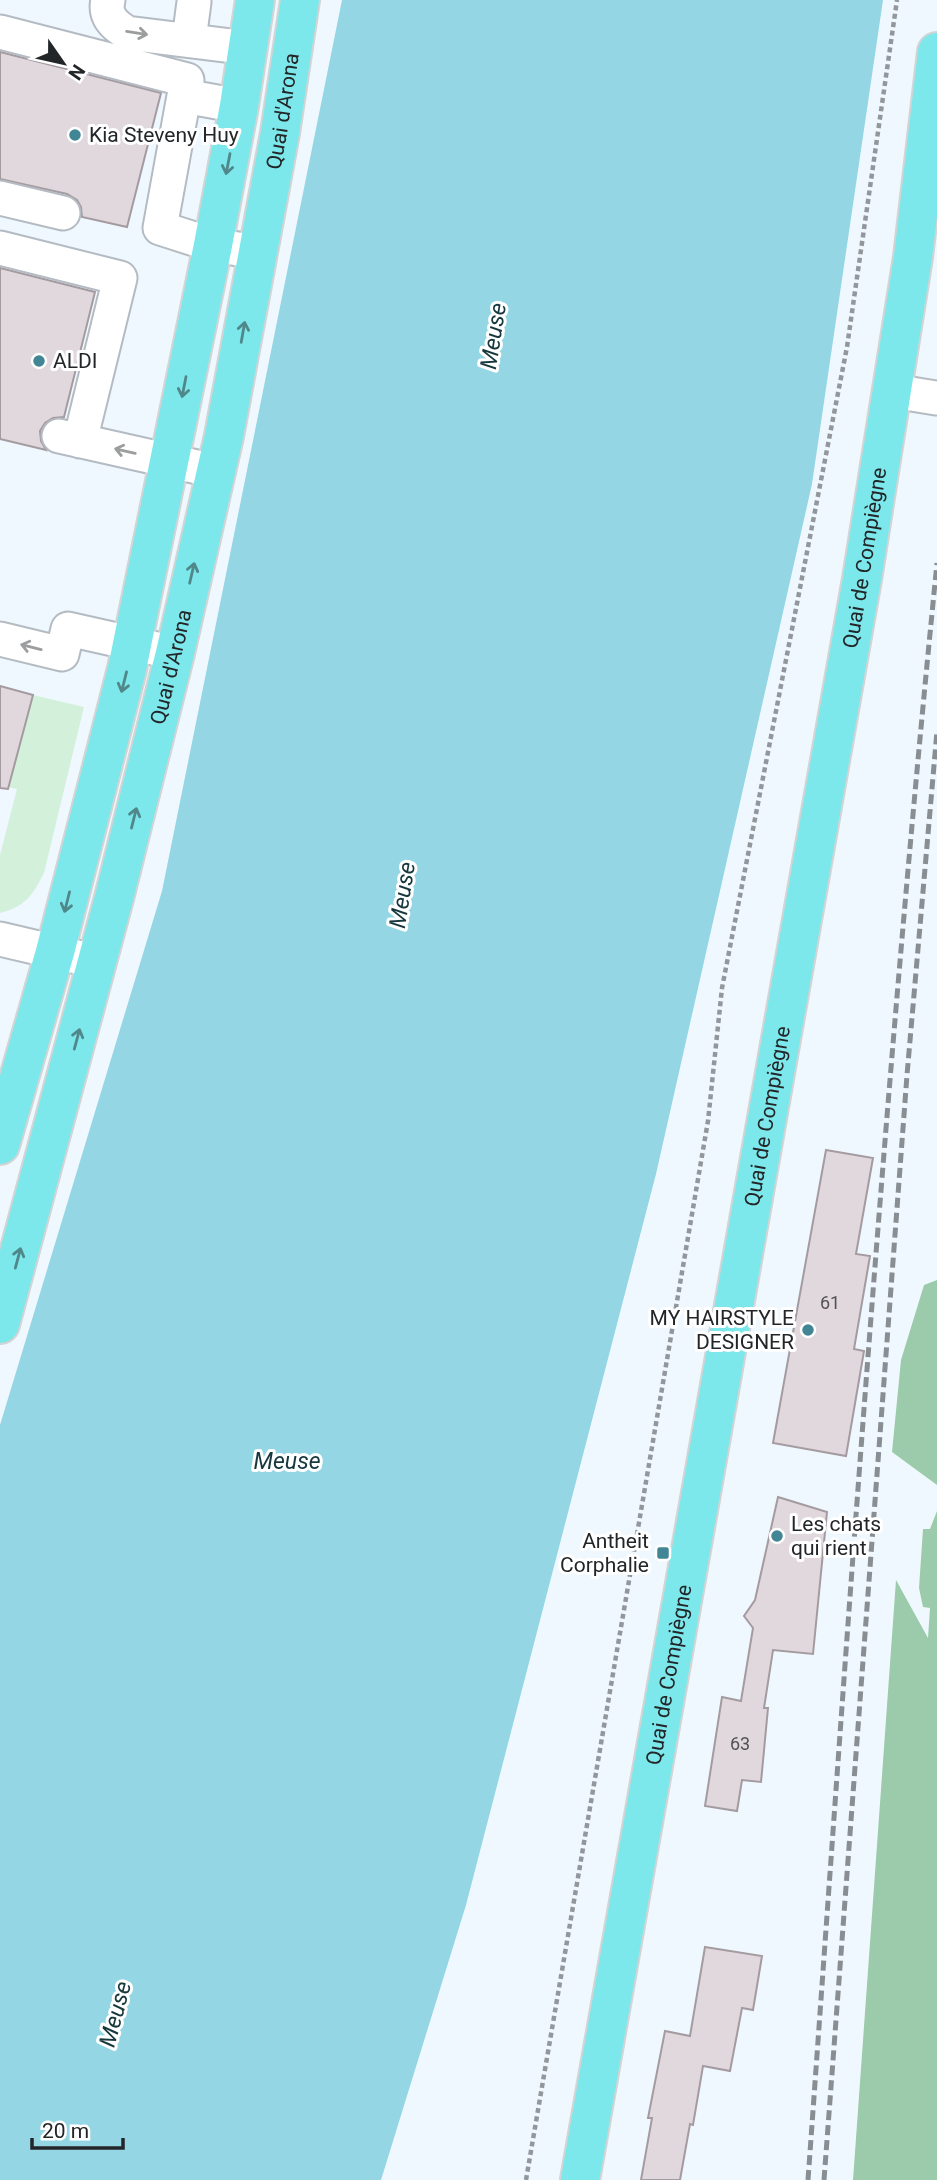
<svg xmlns="http://www.w3.org/2000/svg" width="937" height="2180" viewBox="0 0 937 2180" font-family="Roboto,sans-serif">
<style>
.green{fill:#d3f0db}
.forest{fill:#9bcbaa}
.water{fill:#94d6e4}
.building{fill:#e1d8dd;stroke:#a49ba0;stroke-width:2}
.lines{fill:none;stroke-linecap:round;stroke-linejoin:round}
.minor-casing{stroke:#b4bbc2;stroke-width:37}
.major-casing{stroke:#d3d4d4;stroke-width:42}
.path{stroke:#92979c;stroke-width:4.5;stroke-dasharray:5 3.5;stroke-linecap:butt}
.minor{stroke:#fff;stroke-width:33}
.major{stroke:#7ce8eb;stroke-width:38}
.rail{stroke:#888e92;stroke-width:5;stroke-dasharray:10 5;stroke-linecap:butt}
.oneway{stroke:#9c9d9e}
.oneway2{stroke:#50878a}
.poi-dot{fill:#428695;stroke:#fff;stroke-width:2.5}
.labels{text-anchor:middle;stroke-width:6;stroke-linejoin:round;paint-order:stroke}
.number-label{font-size:18px;fill:#525255}
.street-label{font-size:21px;fill:#232628;stroke:#fff}
.poi-label{font-size:21px;fill:#232628;stroke:#fff;text-anchor:start}
.water-label{font-size:23px;font-style:italic;fill:#16373d;stroke:#fff}
</style>
<rect width="100%" height="100%" fill="#f0f8ff"/>
<!-- green -->
<path class="green" d="M33,695l51,12 -40,166c-11,22 -19,34 -44,40v-58l17,-66 -9,-2z"/>
<!-- forest -->
<path class="forest" d="M937,1280v205l-45,-33 9,-92 23,-75z
M937,1511v669h-84l43,-600 32,58 2,-30 -7,-1 -4,-19 4,-59h7z"/>
<!-- water -->
<path class="water" d="M342,0h541l-71,484 -156,690 -190,731 -85,275h-381v-755l162,-534z"/>
<!-- building -->
<path class="building" d="M0,52l161,41 -34,134 -45,-10 -1,-10 -4,-7 -10,-6 -67,-15z
M0,268l95,24 -31,125 -11,1 -8,5 -5,8 1,10 5,9 -46,-11z
M0,686l33,9 -25,94 -8,-1z
M826,1150l47,8 -17,96 14,2 -16,93 10,2 -18,105 -73,-13z
M778,1497l49,15 -14,142 -40,-4 -9,58h4l-7,74 -19,-2 -5,31 -32,-5 17,-109 19,4 12,-73 -9,-12 11,-16z
M705,1947l57,9 -9,54 -11,-2 -12,63 -27,-5 -10,59 -3,-1 -10,56h-39l11,-62h-4l17,-87 25,5z"/>
<g class="lines">
<defs>
<path id="minor" d="M108,0c-4,16 6,25 19,33l121,15
M0,32l187,48 -3,16
M189,40l5,-38
M239,106l-55,-10 -24,132 53,17 44,7
M0,198l63,15
M0,248l120,30 -40,163
M893,391l43,7
M59,436l156,35
M0,639l62,15 6,-25 107,24
M0,939l98,23"/>
<g id="major">
<path d="M0,1145l55,-193 72,-283 86,-424 26,-139 16,-106"/>
<path id="s1" d="M0,1324l114,-426 61,-245 49,-217 56,-303 20,-133"/>
<path id="s2" d="M580,2180l282,-1601 51,-322 24,-205"/>
</g>
</defs>
<!-- minor casing -->
<use href="#minor" class="minor-casing"/>
<!-- major casing -->
<use href="#major" class="major-casing"/>
<!-- path -->
<path class="path" d="M526,2180l182,-1059 14,-133 125,-641 50,-347"/>
<!-- minor -->
<use href="#minor" class="minor"/>
<!-- major -->
<use href="#major" class="major"/>
<!-- rail -->
<path class="rail" d="M808,2180c39,-539 75,-1079 129,-1617
M824,2180l83,-1105 30,-344"/>
</g>
<!-- one-way arrows -->
<defs><path id="oneway-shaft" d="M-6 0H5M1.5-3L5.5 0L1.5 3" fill="none" stroke-width="1.6" stroke-linecap="round" stroke-linejoin="round" transform="scale(1.75)"/></defs>
<g class="oneway">
<use href="#oneway-shaft" transform="translate(137 33) rotate(9)"/>
<use href="#oneway-shaft" transform="translate(125 451) rotate(-167)"/>
<use href="#oneway-shaft" transform="translate(31 647) rotate(-166)"/>
</g>
<g class="oneway2">
<use href="#oneway-shaft" transform="translate(228 164) rotate(101)"/>
<use href="#oneway-shaft" transform="translate(243 332) rotate(-80)"/>
<use href="#oneway-shaft" transform="translate(184 387) rotate(101)"/>
<use href="#oneway-shaft" transform="translate(192 573) rotate(-77)"/>
<use href="#oneway-shaft" transform="translate(124 682) rotate(104)"/>
<use href="#oneway-shaft" transform="translate(134 818) rotate(-76)"/>
<use href="#oneway-shaft" transform="translate(67 902) rotate(104)"/>
<use href="#oneway-shaft" transform="translate(77 1039) rotate(-75)"/>
<use href="#oneway-shaft" transform="translate(18 1258) rotate(-75)"/>
</g>
<!-- markers -->
<g class="poi-dot">
<circle cx="75" cy="135" r="7"/>
<circle cx="39" cy="361" r="7"/>
<circle cx="808" cy="1330" r="7"/>
<circle cx="777" cy="1536" r="7"/>
<rect x="656" y="1546" width="14" height="14" rx="3.5"/>
</g>
<g class="labels">
<!-- number labels -->
<g class="number-label">
<text x="830" y="1309">61</text>
<text x="740" y="1750">63</text>
</g>
<!-- street labels -->
<g class="street-label">
<text dy="7" stroke="none"><textPath href="#s1" startOffset="1246">Quai d'Arona</textPath></text>
<text dy="7" stroke="none"><textPath href="#s2" startOffset="1647">Quai de Compiègne</textPath></text>
<text dy="7" stroke="none"><textPath href="#s1" startOffset="679">Quai d'Arona</textPath></text>
<text dy="7" stroke="none"><textPath href="#s2" startOffset="1080">Quai de Compiègne</textPath></text>
<text dy="7" stroke="none"><textPath href="#s2" startOffset="513">Quai de Compiègne</textPath></text>
</g>
<!-- poi labels -->
<g class="poi-label">
<text x="89" y="142">Kia Steveny Huy</text>
<text x="53" y="368">ALDI</text>
<text x="794" y="1325" text-anchor="end">MY HAIRSTYLE<tspan x="794" dy="24">DESIGNER</tspan></text>
<text x="791" y="1531">Les chats<tspan x="791" dy="24">qui rient</tspan></text>
<text x="649" y="1548" text-anchor="end">Antheit<tspan x="649" dy="24">Corphalie</tspan></text>
</g>
<!-- water labels -->
<g class="water-label">
<text transform="translate(493 336) rotate(-81)" y="8">Meuse</text>
<text transform="translate(402 895) rotate(-81)" y="8">Meuse</text>
<text x="287" y="1469">Meuse</text>
<text transform="translate(115 2014) rotate(-75)" y="8">Meuse</text>
</g>
</g>
<!-- north arrow -->
<g transform="translate(63 63) rotate(124)" stroke="#ffffff" stroke-width="5" paint-order="stroke">
<path d="M0-5L12 26L0 18L-12 26Z" fill="#232628"/>
<text y="-10" font-size="19" font-weight="bold" text-anchor="middle" fill="#232628">N</text>
</g>
<!-- scale -->
<path d="M32 2138v10h91v-10" fill="none" stroke="#232628" stroke-width="3.5"/>
<text x="42" y="2138" font-size="21" fill="#232628" stroke="#ffffff" stroke-width="5" paint-order="stroke">20 m</text>
</svg>
